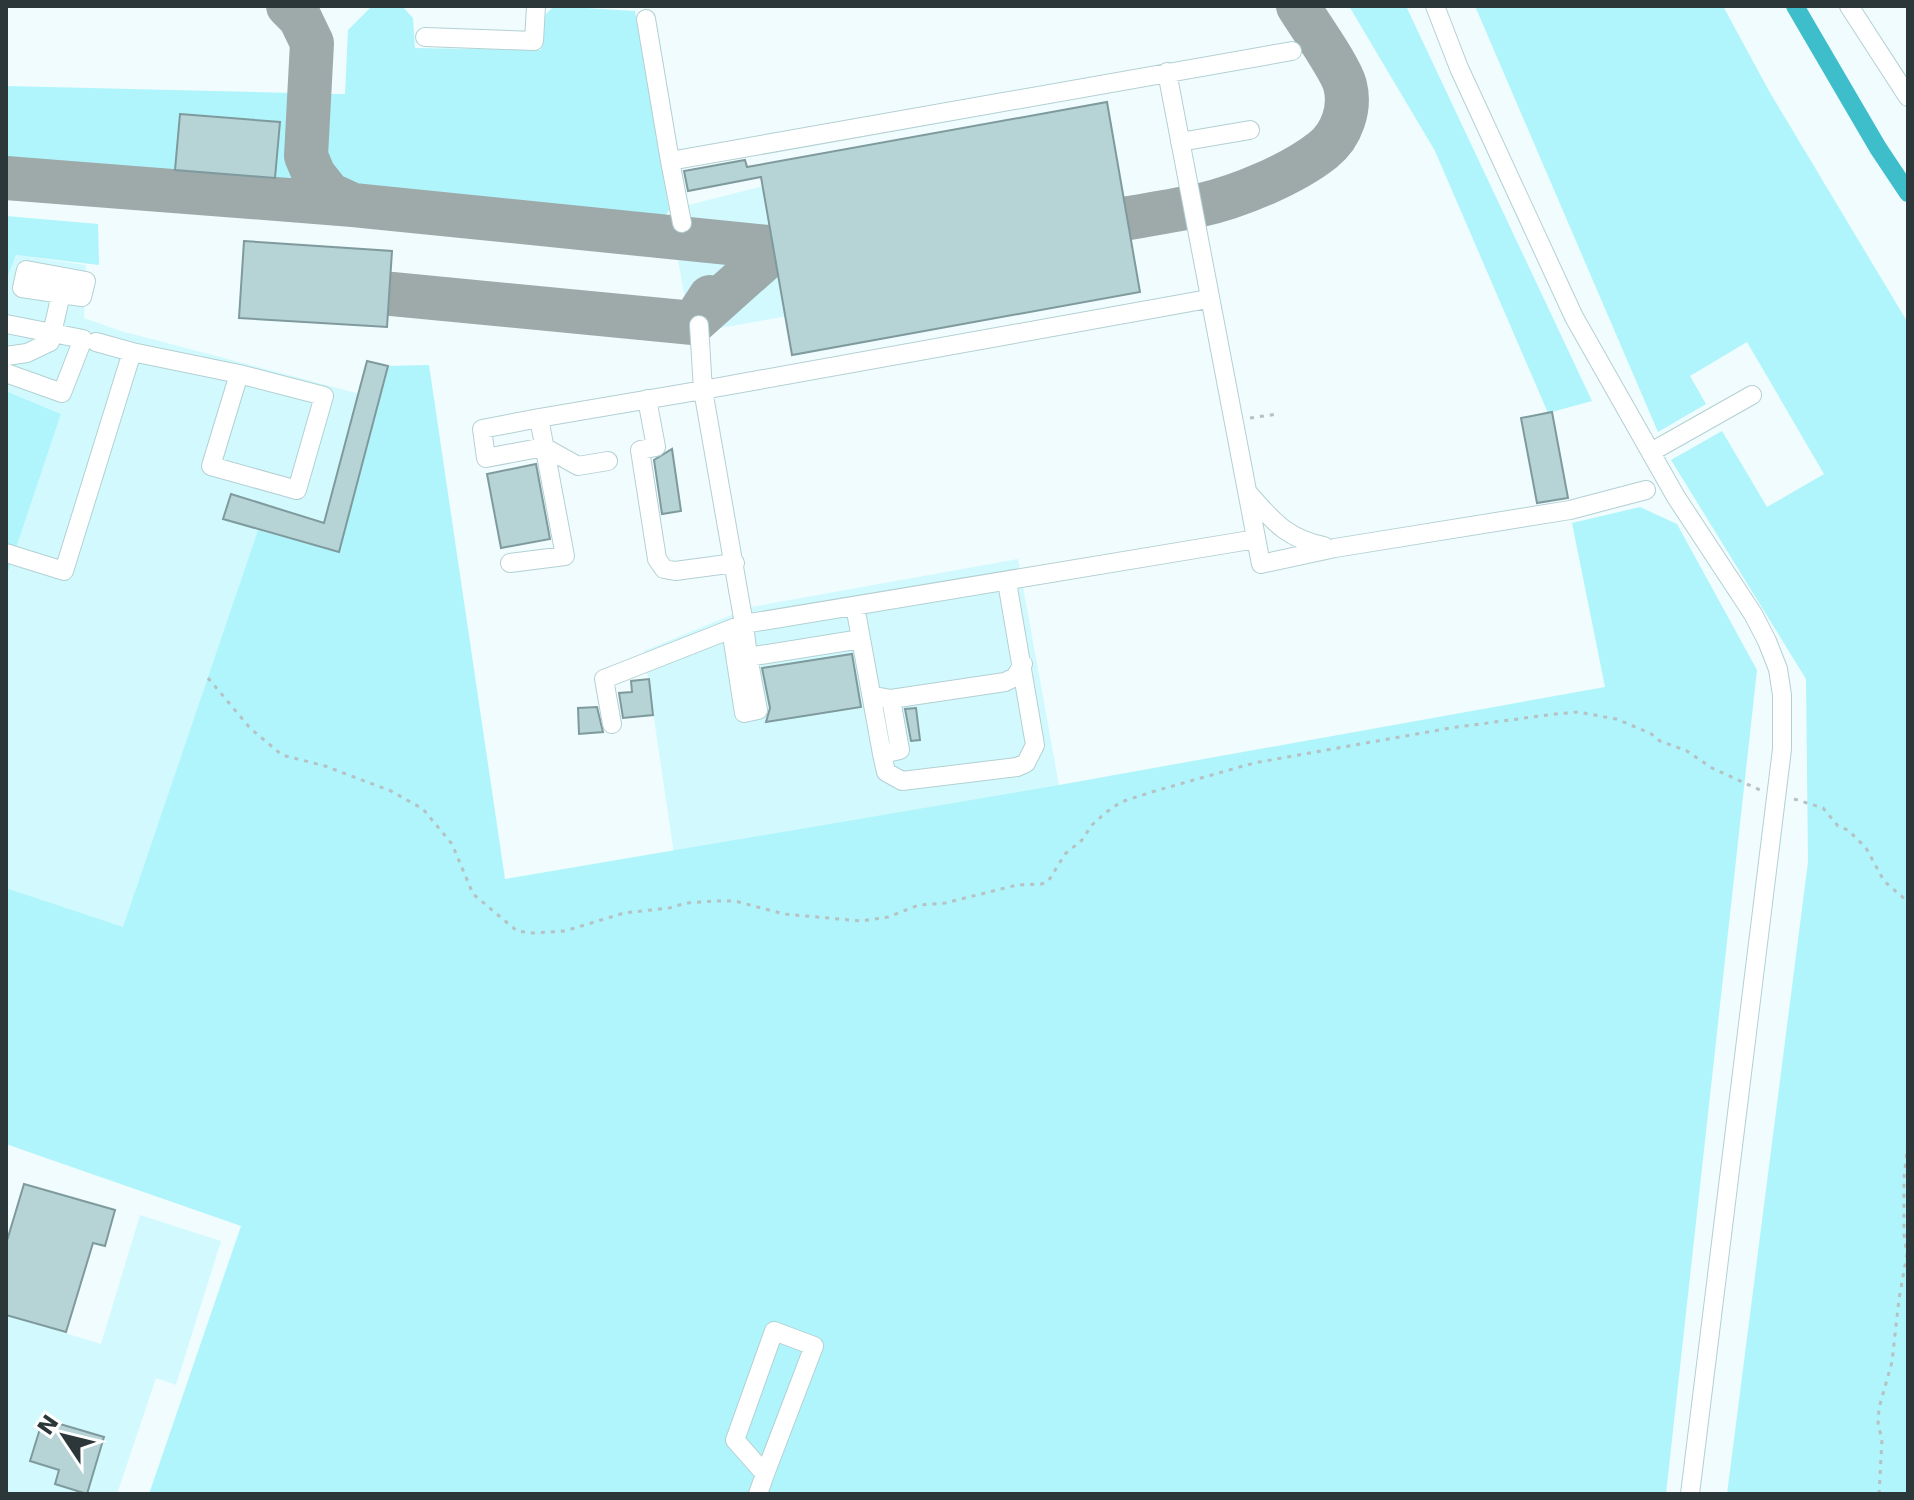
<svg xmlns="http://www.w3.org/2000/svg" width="1914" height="1500" viewBox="0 0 1914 1500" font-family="'DejaVu Sans',sans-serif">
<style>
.built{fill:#d2fafe}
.green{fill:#b0f5fc}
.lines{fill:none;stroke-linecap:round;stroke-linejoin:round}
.canal{stroke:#3ebdca;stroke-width:18}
.taxiway{stroke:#9ea9aa;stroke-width:44}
.building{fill:#b6d3d6;stroke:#7f9a9d;stroke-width:2}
.minor-casing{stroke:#b3d0d3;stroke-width:20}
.path{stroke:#b5c1c2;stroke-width:3;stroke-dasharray:4 6;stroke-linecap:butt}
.minor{stroke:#fff;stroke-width:18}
</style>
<rect width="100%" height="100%" fill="#f0fcfd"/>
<!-- built -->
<path class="built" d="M763,186l25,130 -97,17 -22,-123z
M16,255l70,10 -2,53 37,13 258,68 -40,153 -81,-21 -135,397 -117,-40v-310l55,-164 -55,-23v-110z
M1018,559l41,226 -385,69 -30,-203 107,-44z
M140,1215l81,26 -45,144 -20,-7 -39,116h-111v-179l95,29z"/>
<!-- green -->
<path class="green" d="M372,6h30l11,12 2,30 126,2 2,-33 11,-11 81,5 34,199 -10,16 -298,-31 1,-4 -12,-1v-7l-15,-1 1,-6 -10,-2 1,-11 -5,-1 1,-16h-4l2,-40 7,-2 1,-10h16l3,-64z
M1349,6h57l186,395 -44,12 -113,-262z
M1475,6h248l46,85 139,232v1171h-181l81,-632 -2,-183 -135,-219 51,-29 45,76 57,-33 -77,-132 -57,34 16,28 -48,28z
M6,86l286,7 7,11 -5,87 -288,-21z
M6,216l92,8 1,41 -83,-10 -10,26z
M429,365l76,514 554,-94 546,-98 -33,-164 68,-16 37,17 80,146 -91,824h-1517l92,-268 -235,-82v-256l117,39 135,-397 81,22 49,-186z
M6,391l55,23 -55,164z"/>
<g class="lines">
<!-- canal -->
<path class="canal" d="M1795,6l83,142 30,45"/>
<!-- taxiway -->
<path class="taxiway" d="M288,6l12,12 12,25 -6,113 8,19 15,19 24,11
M6,178l347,27 424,43 -84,75
M1129,218c24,-4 48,-8 72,-13 37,-8 92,-31 122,-55 19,-15 28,-42 22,-65 -5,-18 -36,-61 -47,-79
M392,294l301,29 17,-26"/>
</g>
<!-- building -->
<path class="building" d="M1107,102l33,190 -348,63 -31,-178 -73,14 -4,-20 61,-11 2,7z
M180,114l100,8 -5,56 -100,-8z
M244,241l148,10 -5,76 -148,-9z
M367,361l21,5 -49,186 -116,-33 8,-25 93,29z
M1552,412l16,86 -31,5 -16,-85z
M672,449l9,62 -19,3 -8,-54z
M536,464l14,75 -49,9 -14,-74z
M852,654l9,53 -95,15 4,-14 -8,-40z
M649,679l4,36 -30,3 -4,-25 13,-1 -1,-11z
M597,707l6,25 -24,2 -1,-26z
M916,708l4,32 -9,1 -6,-32z
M24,1184l91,26 -10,36 -12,-3 -27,89 -60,-17v-71z
M43,1419l61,18 -17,57 -32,-10 4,-14 -29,-9z"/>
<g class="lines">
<defs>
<path id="minor" d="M1435,6l24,62 115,249 102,180 77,117 14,27 11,28 4,26v54l-92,745
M1849,6l59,91
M646,19l24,142 622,-110
M425,37l109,4 2,-35
M1167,72l94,492 74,-16 235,-38 76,-20
M1180,142l70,-12
M670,161l12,62
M26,270l60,11 -4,16 -60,-9z
M1208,299l-505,91 41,234 512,-85
M6,324l77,15 -21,54 -56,-20
M132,352l107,22
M6,356l21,-3 23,-11 11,-48
M239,374l85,22 -27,94 -86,-24z
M647,399l9,48 -16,3 17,109 7,10 11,2 60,-8
M539,418l164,-28 -4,-65
M1651,452l101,-57
M1249,494c24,27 38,45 75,52
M6,553l58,18 68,-219 -36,-10
M510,563l55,-7 -26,-138 -57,11 4,29 58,-11 34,19 30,-5
M855,606l27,148 18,-4 -9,-51
M731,629l13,84 14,-3 -10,-53 113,-18
M880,697l11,2 114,-17 10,-5 8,-13
M612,724l-8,-45 140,-55 4,33
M882,754l4,18 16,9 115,-14 9,-4 9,-18 -28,-163
M758,1494l7,-20 49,-128 -40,-15 -39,109 30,34"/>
</defs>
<!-- minor casing -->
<use href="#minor" class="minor-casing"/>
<!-- path -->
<path class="path" d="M1250,418l28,-4
M208,678l42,50 32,27 43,11 66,25 32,18 29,35 21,50 44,37 16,2 32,-2 59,-18 45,-5 17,-5 29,-2h20l49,13 77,7 27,-4 31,-12 26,-2 72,-18 25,-1 7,-4 16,-26 17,-14 10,-15 13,-12 16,-11 34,-11 99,-28 196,-35 105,-14 23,-2 38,7 34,14 10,8 27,10 25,17 48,22
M1794,799l29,9 15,18 10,4 18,18 18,33 24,21
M1879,1494l3,-55 -4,-14 1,-17 13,-46 7,-63 8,-45 -3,-20v-56l4,-38"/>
<!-- minor -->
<use href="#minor" class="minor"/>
</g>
<!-- border -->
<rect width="1914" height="1500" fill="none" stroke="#2c3739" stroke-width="16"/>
<!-- north arrow -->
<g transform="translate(64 1436) rotate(305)" stroke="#ffffff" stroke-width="6" paint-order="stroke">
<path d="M0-6L14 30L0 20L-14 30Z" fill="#2c3739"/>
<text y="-12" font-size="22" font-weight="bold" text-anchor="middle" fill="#2c3739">N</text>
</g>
</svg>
